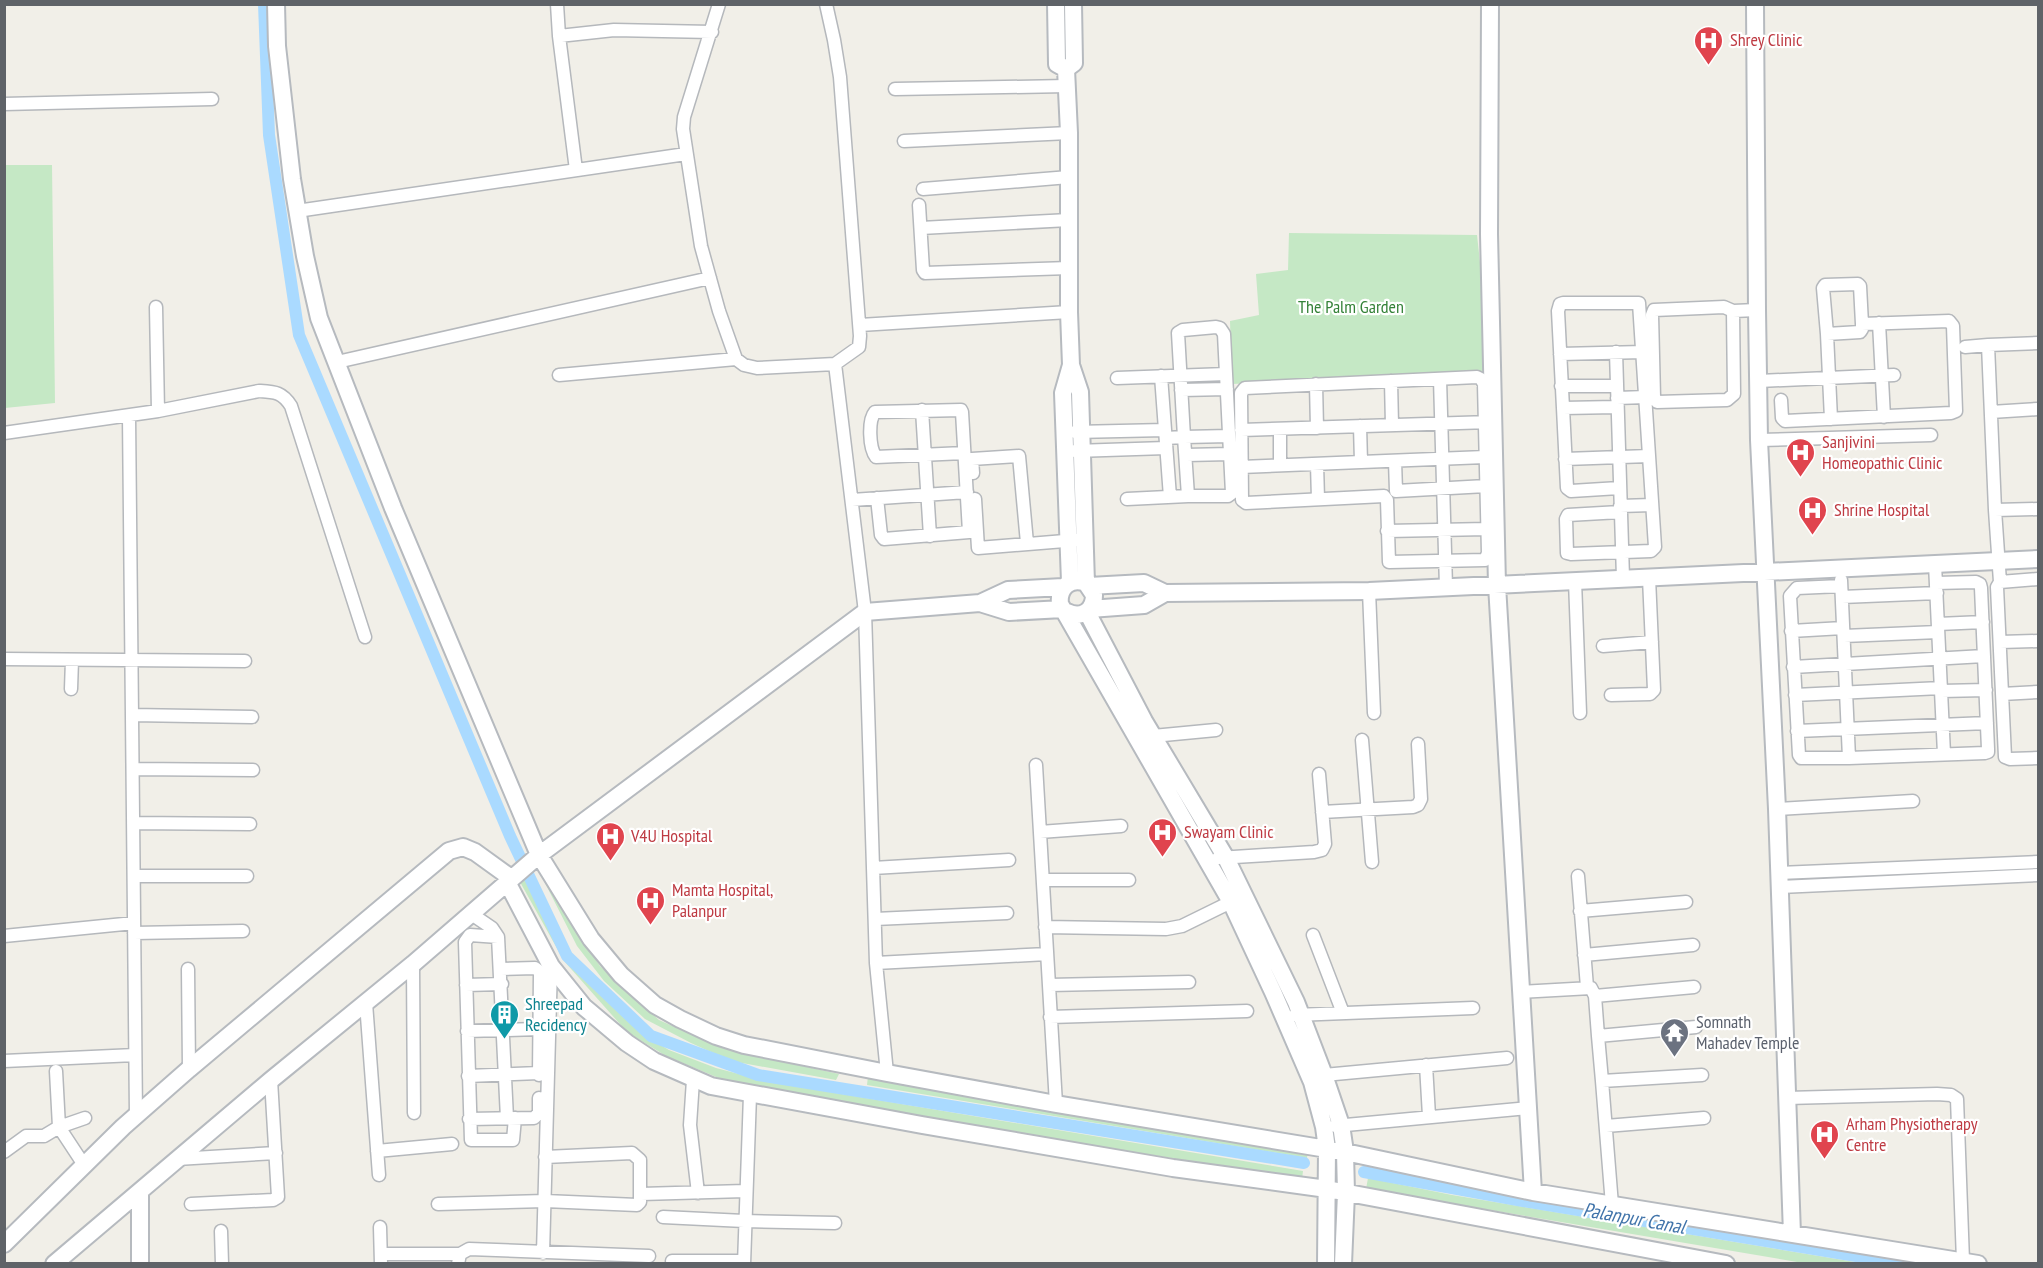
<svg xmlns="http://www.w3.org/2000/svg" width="2043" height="1268" viewBox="0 0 2043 1268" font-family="'PT Sans Narrow',sans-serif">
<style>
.green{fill:#c5e8c5}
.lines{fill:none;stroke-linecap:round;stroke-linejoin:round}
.canal{stroke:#aadaff;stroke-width:12}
.street-casing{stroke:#b5b8bc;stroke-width:15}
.secondary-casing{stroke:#b6babf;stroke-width:20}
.street{stroke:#fff;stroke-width:12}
.secondary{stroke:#fff;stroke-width:16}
.labels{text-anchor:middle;stroke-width:4.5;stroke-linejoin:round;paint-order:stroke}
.health-label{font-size:18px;fill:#be3a42;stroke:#fff;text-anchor:start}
.park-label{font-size:18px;fill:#348238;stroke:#fff}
.culture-label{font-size:18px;fill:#0d838f;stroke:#fff;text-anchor:start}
.worship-label{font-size:18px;fill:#5b616d;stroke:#fff;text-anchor:start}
.water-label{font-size:20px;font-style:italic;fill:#4174aa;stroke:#fff}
</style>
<rect width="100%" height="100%" fill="#f1efe8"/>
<!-- green -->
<path class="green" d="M5,165h47l3,238 -50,5z
M1289,233l188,2 15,137 -260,12 -2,-63 29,-6 -3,-41 32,-4z
M524,878l43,82 77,75 25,15 47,18 42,11 54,10 491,82 -1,8 -286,-46 -241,-42 -54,-12 -55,-23 -39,-24 -63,-71 -44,-79z
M550,878l21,45 29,43 59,54 63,28 117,26 -3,6 -105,-19 -40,-18 -46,-24 -41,-38 -27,-35 -33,-65z
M868,1076l440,75 -1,7 -440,-73z
M1368,1178l84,17 409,68h-58l-437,-74z"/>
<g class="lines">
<!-- canal -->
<path class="canal" d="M264,4l5,131 30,200 211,501 57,120 84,80 107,39 546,88
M1364,1172l159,29 381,63"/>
<defs>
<path id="street" d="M557,4l2,32 17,134
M719,4l-35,113 -1,12 18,117 18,65 17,48 8,6 13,3 78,-4 30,248 11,351 11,110
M826,4l8,36 6,37 20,259 -1,11 -24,17
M559,36l55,-6 98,2
M895,89l172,-3
M4,104l208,-5
M904,141l165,-8
M923,189l146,-12
M919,205l4,65 2,3 144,-5
M297,211l389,-57
M921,228l148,-8
M156,307l2,104
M1724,307l9,4 1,83 -7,6 -70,2 -3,-5 -2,-82 2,-5z
M1733,311l24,-1
M1879,323l5,94
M860,325l209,-13
M1965,347l23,-2
M1616,352l7,226
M1560,354l83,-2
M337,362l373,-84
M559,375l177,-16
M1161,376l9,121
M1477,377l4,2 3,5 4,169 -3,7 -96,2 -2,-62 -3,-4 -138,7 -4,-3 -1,-107 4,-5z
M1117,378l109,-4
M1440,379l6,208
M1391,381l1,44
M1759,381l135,-6
M1316,384l1,44
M1561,386h55
M1181,390l46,-1
M1617,398l29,-1
M1781,400l1,18 3,3 166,-8 5,-2 -3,-85 -4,-5 -87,3 -2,-38 -2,-2 -33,1 -2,3 4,46
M1616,407l-53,1 4,80 4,3 48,-3
M1563,408l-5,-97 2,-7 3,-1h76l16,244 -4,4 -80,3 -4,-1 -1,-34 2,-4 52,-3
M922,410l8,126
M1991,412l47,-3
M129,416l7,700
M1831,419l-4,-85 33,-2 2,-3v-5
M1360,426l1,36 124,-5
M1280,429v36
M1241,430l249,-8
M1075,432l90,-2
M4,433l154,-22 101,-20c16,1 23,1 32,15l74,231
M1166,438l18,-1 -6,-104 5,-3 33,-3 4,1 4,6 8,159 -4,3h-40l-4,-59 45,-1
M1759,440l172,-5
M1075,451l91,-3
M1186,455l44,-1
M1565,459l84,-3
M1395,461l1,30 90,-5
M1317,464l1,35
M1241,467l120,-5
M973,473l-1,-14 47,-3 8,87
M877,498l4,37 3,4 85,-7 -7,-120 -1,-2 -86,2c-7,8 -6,36 1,45l88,-4
M975,499l3,49 99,-8
M1127,499l61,-3
M852,500l115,-8
M1620,506l32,-1
M1995,510l43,-1
M1387,531l100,-2
M1935,564l9,190
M2038,579l-38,3 -3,5 8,170 5,2 28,-1
M1841,580l8,178
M1575,581l5,132
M2000,582l-5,-72 -7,-165 50,-2
M1841,586l-44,2 -7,8 9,159 2,3h48l136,-5 3,-1v-3l-7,-161 -1,-4 -4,-2 -40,1
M1369,591l5,122
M1842,597l95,-4
M1938,624l45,-2
M1791,631l52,-3
M1844,636l94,-4
M2000,642l38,-1
M1603,646l49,-4
M4,659l241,2
M1793,667l191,-11
M71,689l1,-29
M1941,691l45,-1
M2002,694l36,-2
M1611,695l39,-1 4,-4 -5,-112
M1795,695l146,-7
M132,715l120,2
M1797,731l190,-8
M1153,736l63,-6
M1362,740l10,122
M1036,765l20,339
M133,769l120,1
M1777,809l136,-8
M1322,812l91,-5 5,-2 3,-6 -3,-55
M133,823l117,1
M1040,832l81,-6
M1218,858l96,-6 8,-2 3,-6 -6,-70
M873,868l136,-8
M1779,873l259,-11
M134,876h113
M1578,876l9,111
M1043,880h86
M1780,887l258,-12
M1580,911l106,-9
M470,913l22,15 6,9 9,181
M875,919l132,-6
M1045,927l121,2 16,-3 57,-28
M134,933l109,-2
M1313,935l30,78
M4,936l130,-13
M498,937l-28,-2 -5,7 6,198h42l2,-22
M1584,955l109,-10
M876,963l171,-9
M413,964l1,149
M188,969l1,100
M501,969l34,-1 4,3 1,3 -1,101
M466,985l36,-1
M1049,985l140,-3
M1521,992l70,-4 4,8 3,40 98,-9
M1595,996l99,-9
M366,1003l13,172
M1295,1015l178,-7
M1050,1017l197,-6
M467,1031l73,-2
M1598,1036l4,45
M4,1061l131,-6
M1426,1065l3,51
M56,1071l3,56 25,38
M1324,1075l183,-17
M468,1076l71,-3
M693,1080l-3,45 8,68
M1787,1098l150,-4 14,1 6,4 6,162
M469,1119l65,-1 5,-5v-15
M1335,1126l193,-18
M1606,1126l98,-8
M377,1151l75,-7
M4,1152l22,-16h18l15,-9 26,-9
M177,1159l99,-6
M641,1194l104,-3
M191,1204l82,-4 5,-3 -7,-117
M438,1204l107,-3 92,4 3,-3v-42l-8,-7 -87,4
M1612,1205l-10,-124 100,-6
M663,1217l81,4 91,2
M380,1227l1,37
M221,1231l1,33
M543,1253l8,-287
M381,1254h79
M672,1261h72
M458,1264l2,-10 9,-5 180,7
M744,1264l6,-169"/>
<path id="secondary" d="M276,4l1,42 15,133 13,77 14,62 74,190 146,347 52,84 30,36 34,30 25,14 36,17 28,9 143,28 169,31 289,48 188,40 445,72
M1056,4l1,60 9,5
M1490,4l-1,230 8,351 36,607
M1755,4l2,306 2,130 18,369 15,425
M1066,69l3,64v179l2,53 9,27 6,191
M1066,69l8,-6 -1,-59
M1070,582l-7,-189 8,-28
M1089,586l55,-3 21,10 204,-2 669,-32
M980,603l29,9 54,-3
M1090,609l54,-4 21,-12
M1067,612c14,7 27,-1 27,-17l-8,-12c-15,-6 -28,4 -26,21l171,298 42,90 39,90 12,45 3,22 -1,115
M1087,612l57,109 82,137 70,144 28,73 17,50 4,27 1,41 -3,71
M507,882l44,84 33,41 43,36 27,18 57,25 211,39 251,43 154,21 399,75
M140,1193v71
M4,1244l119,-117 66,-58 260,-218 14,-4 12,5 36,26
M54,1264l217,-184 142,-116 126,-109 326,-243 115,-9 28,-13 55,-3"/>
</defs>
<!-- street casing -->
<use href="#street" class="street-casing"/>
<!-- secondary casing -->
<use href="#secondary" class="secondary-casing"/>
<!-- street -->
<use href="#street" class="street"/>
<!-- secondary -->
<use href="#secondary" class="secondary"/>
</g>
<!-- icons -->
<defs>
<symbol id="hospital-pin" viewBox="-11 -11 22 30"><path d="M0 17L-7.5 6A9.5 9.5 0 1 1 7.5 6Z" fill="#e0444e" stroke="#fff"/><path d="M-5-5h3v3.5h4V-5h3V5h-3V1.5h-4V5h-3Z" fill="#fff"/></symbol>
<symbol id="building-pin" viewBox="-11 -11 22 30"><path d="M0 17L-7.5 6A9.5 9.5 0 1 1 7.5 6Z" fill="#0f9aa8" stroke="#fff"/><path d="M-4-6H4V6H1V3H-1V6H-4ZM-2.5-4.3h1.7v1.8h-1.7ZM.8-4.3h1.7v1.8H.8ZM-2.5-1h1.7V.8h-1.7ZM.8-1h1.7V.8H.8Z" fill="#fff"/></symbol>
<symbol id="temple-pin" viewBox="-11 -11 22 30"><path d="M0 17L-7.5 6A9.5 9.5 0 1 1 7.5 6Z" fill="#6b7280" stroke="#fff"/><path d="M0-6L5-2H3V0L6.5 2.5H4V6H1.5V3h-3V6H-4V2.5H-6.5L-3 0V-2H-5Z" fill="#fff"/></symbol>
</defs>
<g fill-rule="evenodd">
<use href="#hospital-pin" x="1692" y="24" width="33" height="45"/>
<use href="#hospital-pin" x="1784" y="436" width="33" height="45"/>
<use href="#hospital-pin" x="1796" y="494" width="33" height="45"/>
<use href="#hospital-pin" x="1146" y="816" width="33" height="45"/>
<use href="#hospital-pin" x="594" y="820" width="33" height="45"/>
<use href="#hospital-pin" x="634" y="884" width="33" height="45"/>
<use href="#building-pin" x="488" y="998" width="33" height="45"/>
<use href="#temple-pin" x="1658" y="1016" width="33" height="45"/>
<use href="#hospital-pin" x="1808" y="1118" width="33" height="45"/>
</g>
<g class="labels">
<!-- health labels -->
<g class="health-label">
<text x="1730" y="46">Shrey Clinic</text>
<text x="1822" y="448">Sanjivini<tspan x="1822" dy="21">Homeopathic Clinic</tspan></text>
<text x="1834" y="516">Shrine Hospital</text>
<text x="1184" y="838">Swayam Clinic</text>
<text x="631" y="842">V4U Hospital</text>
<text x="672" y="896">Mamta Hospital,<tspan x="672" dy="21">Palanpur</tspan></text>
<text x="1846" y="1130">Arham Physiotherapy<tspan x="1846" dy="21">Centre</tspan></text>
</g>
<!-- park labels -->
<g class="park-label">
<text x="1351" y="313">The Palm Garden</text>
</g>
<!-- culture labels -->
<g class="culture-label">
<text x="525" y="1010">Shreepad<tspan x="525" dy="21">Recidency</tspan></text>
</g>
<!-- worship labels -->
<g class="worship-label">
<text x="1696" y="1028">Somnath<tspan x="1696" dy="21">Mahadev Temple</tspan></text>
</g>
<!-- water labels -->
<g class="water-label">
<text transform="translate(1634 1218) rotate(10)" y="7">Palanpur Canal</text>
</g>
</g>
<!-- border -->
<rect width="2043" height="1268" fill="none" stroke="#5f6368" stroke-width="12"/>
</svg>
